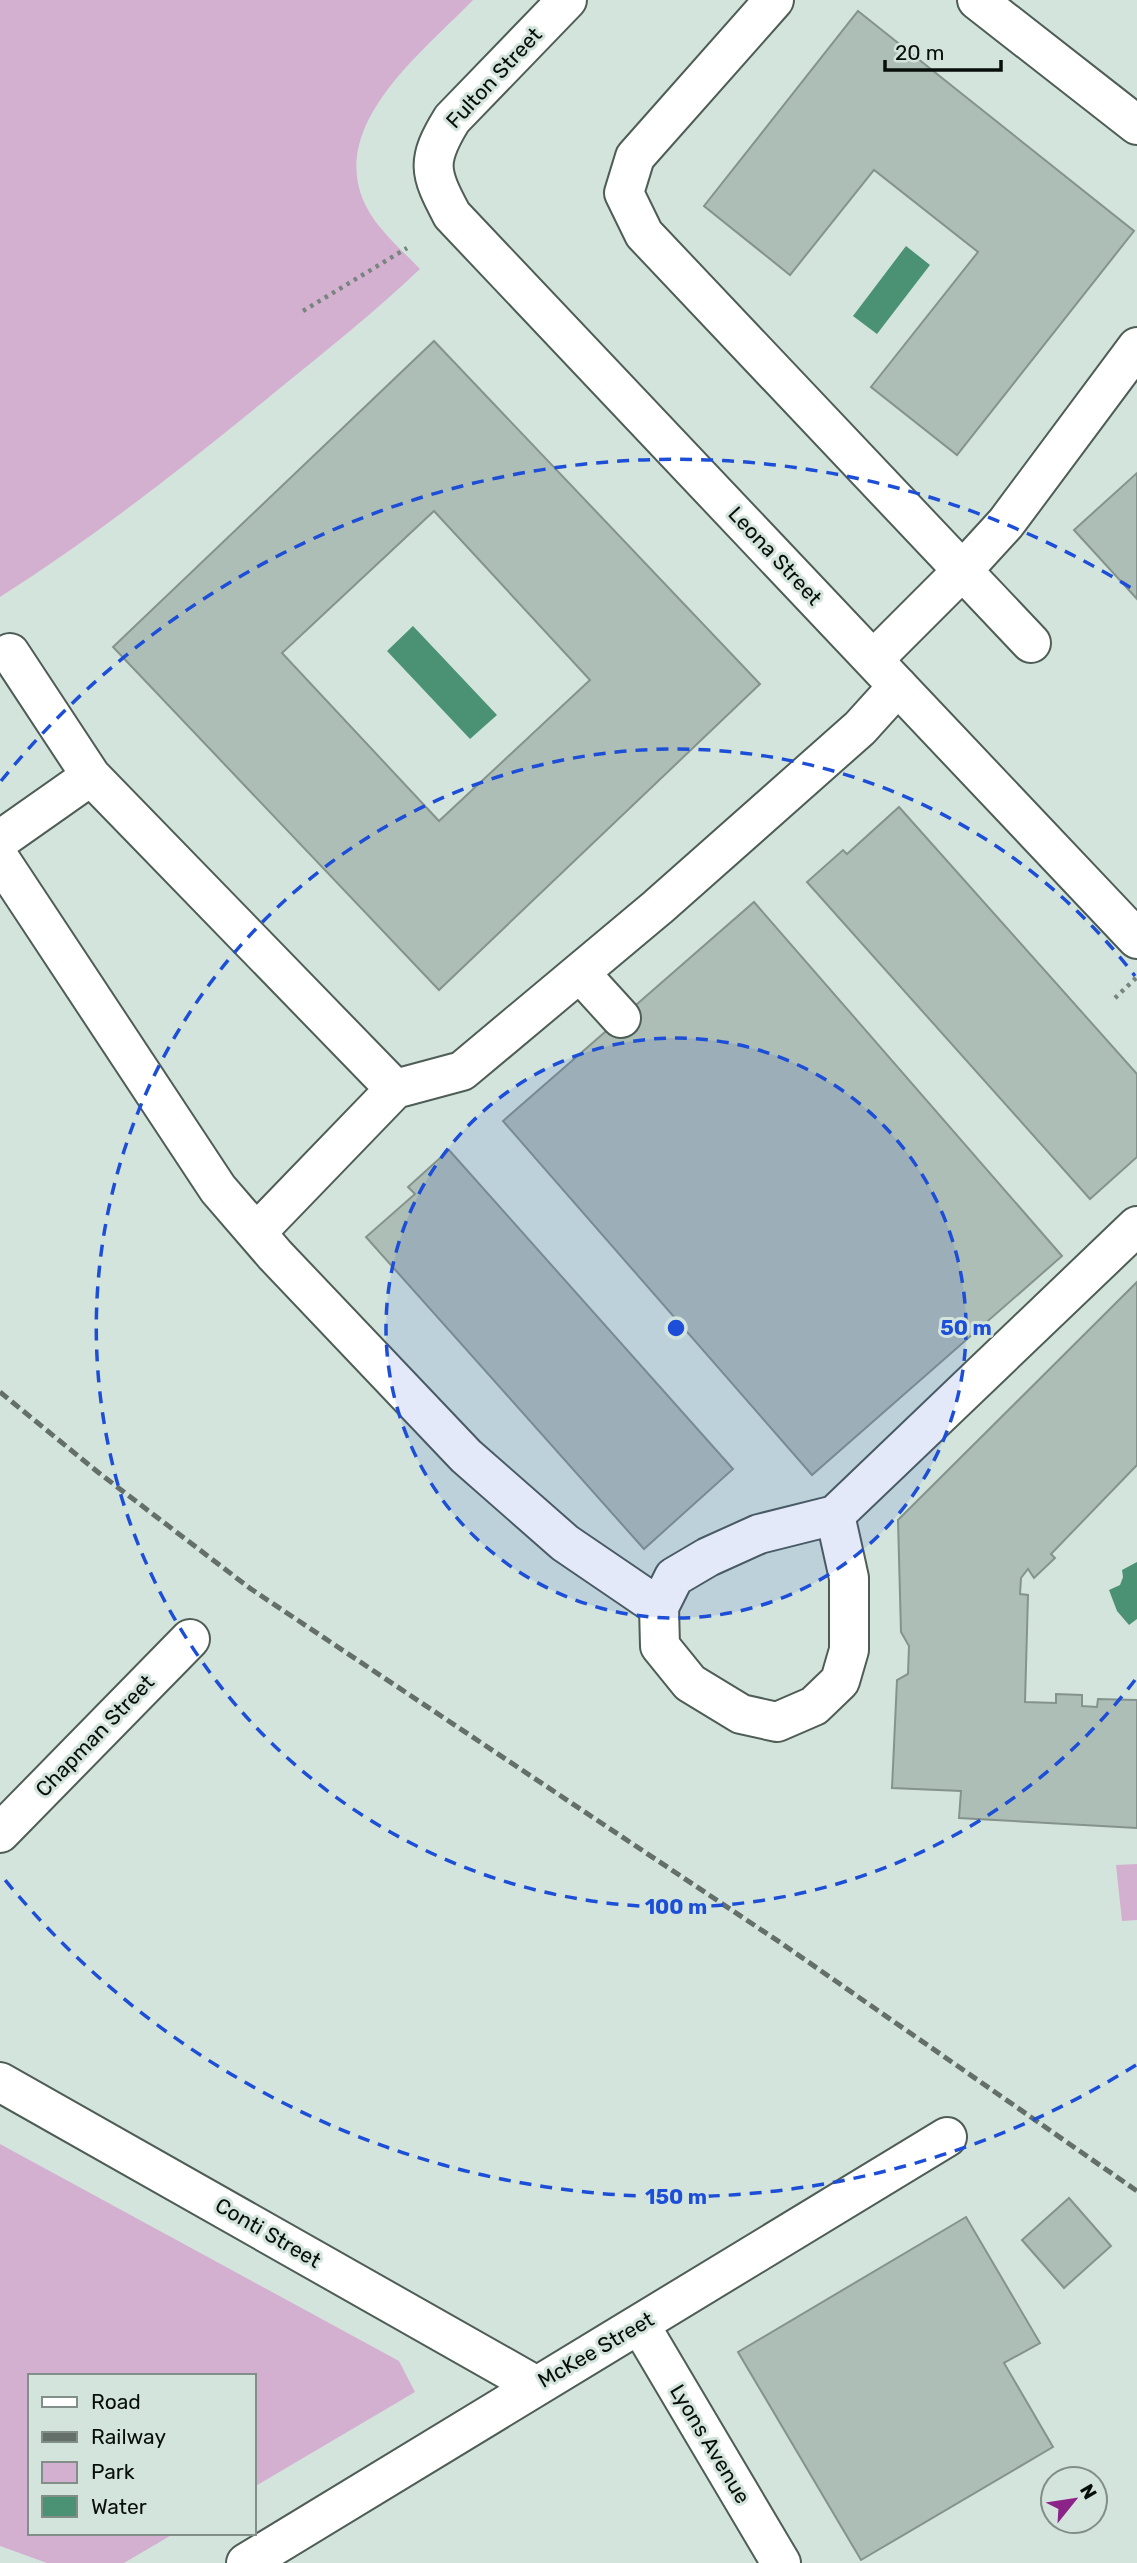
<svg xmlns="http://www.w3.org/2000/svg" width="1137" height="2563" viewBox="0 0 1137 2563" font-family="Rubik,sans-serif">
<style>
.green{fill:#d4b0d0}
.water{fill:#4b9275}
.building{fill:#adbeb6;stroke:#84948d;stroke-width:2;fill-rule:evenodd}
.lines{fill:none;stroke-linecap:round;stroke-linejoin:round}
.minor-casing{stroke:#4e5d56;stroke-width:42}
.path{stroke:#78847e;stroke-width:4.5;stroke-dasharray:3.5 5;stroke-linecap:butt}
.minor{stroke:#fff;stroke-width:38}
.rail{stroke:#646f6a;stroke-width:5;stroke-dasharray:10 5;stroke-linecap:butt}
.ring{fill:none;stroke:#1d4ed8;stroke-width:3.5;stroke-dasharray:12 9}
.labels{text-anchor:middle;stroke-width:6;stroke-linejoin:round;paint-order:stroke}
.street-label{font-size:21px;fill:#080e0b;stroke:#d3e4dc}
.centre{fill:#1d4ed8;stroke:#d3e4dc;stroke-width:3.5}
.ring-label{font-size:21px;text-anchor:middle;font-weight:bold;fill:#1d4ed8;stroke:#d3e4dc;stroke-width:6;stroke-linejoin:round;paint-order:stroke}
</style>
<rect width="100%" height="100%" fill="#d3e4dc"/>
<!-- green -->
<path class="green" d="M0,0h473c-50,52 -149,127 -106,208 12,23 35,42 53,61 -46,44 -97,84 -146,124 -88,72 -178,143 -274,204z
M1137,1864v56l-15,1 -6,-56z
M0,2144l399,217 16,31 -161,95v-111h-224v157h145l-51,30h-77l-47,-17z"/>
<!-- water -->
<path class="water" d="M906,246l24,19 -53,69 -24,-18z
M413,626l84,89 -27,24 -83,-88z
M1137,1562v57l-8,6 -12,-14 -8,-21 11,-5 3,-8 -1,-7z"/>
<!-- building -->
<path class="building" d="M858,11l276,220 -177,224 -86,-68 107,-135 -104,-82 -84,105 -86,-69z
M434,341l326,343 -321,306 -326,-343zM434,511l156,169 -151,141 -157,-168z
M1137,473v126l-63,-69z
M899,807l238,267v83l-47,42 -283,-317 36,-32 4,4z
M754,902l308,354 -250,219 -309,-354z
M449,1150l284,319 -89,80 -278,-312 49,-43 -7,-7z
M1137,1282v183l-86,89 4,4 -21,20 -6,-9 -7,9 -1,16 8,1 -3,107 31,1v-9l26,1v11l15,1 1,-8 39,1v128l-178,-10 2,-27 -69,-3 5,-108 11,-6 1,-28 -8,-14 -3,-112z
M1069,2198l42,48 -47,42 -42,-48z
M966,2217l74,126 -36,20 49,84 -192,113 -123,-208z"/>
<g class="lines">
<defs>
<path id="minor" d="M567,0l-115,119c-26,42 -23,53 0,96l685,724
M774,0l-139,157 -11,36 20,41 387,409
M977,0l160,125
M10,653l81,123 304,313 67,-18 196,-164 202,-179 38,-42
M873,660l90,-90 43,-47 131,-176
M0,840l91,-64
M0,859l218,330 57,66 191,201 99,87 94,64
M580,973l41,45
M256,1233l139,-144
M835,1515l14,63v72l-9,31 -26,25 -37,16 -36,-8 -51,-31 -30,-37 -1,-39 15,-30 34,-20 51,-23 76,-19 302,-289
M0,1833l190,-194
M0,2082l535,303
M640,2325l141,238
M246,2563c233,-143 468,-283 701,-426"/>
</defs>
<!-- minor casing -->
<use href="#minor" class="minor-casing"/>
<!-- path -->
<path class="path" d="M303,311l104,-63
M1115,998l21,-20"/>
<!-- minor -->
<use href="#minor" class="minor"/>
<!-- rail -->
<path class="rail" d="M0,1392l99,81 152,116 530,354 356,248"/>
</g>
<!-- distance rings -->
<circle cx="676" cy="1328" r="290" fill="#1d4ed8" fill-opacity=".12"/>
<g class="ring">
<circle cx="676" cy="1328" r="290"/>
<path d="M1135 1680A579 579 0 1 1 1135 976"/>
<path d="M1136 2065A869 869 0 0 1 1 1875M1 781A869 869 0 0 1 1136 591"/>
</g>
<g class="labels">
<!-- street labels -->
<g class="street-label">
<text transform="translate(494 78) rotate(-47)" y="7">Fulton Street</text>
<text transform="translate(775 556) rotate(47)" y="7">Leona Street</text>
<text transform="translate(95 1736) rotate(-46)" y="7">Chapman Street</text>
<text transform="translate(268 2233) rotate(30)" y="7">Conti Street</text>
<text transform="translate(596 2350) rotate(-30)" y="7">McKee Street</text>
<text transform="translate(710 2444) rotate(59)" y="7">Lyons Avenue</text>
</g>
</g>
<circle cx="676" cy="1328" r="10" class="centre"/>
<g class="ring-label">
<text x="966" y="1335">50 m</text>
<text x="676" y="1914">100 m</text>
<text x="676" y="2204">150 m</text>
</g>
<!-- legend -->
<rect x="28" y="2374" width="228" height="161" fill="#d3e4dc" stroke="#828e88" stroke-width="2"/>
<rect x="42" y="2397" width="35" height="10" fill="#ffffff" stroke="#828e88" stroke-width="2"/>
<text x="91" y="2409" font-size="21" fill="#080e0b">Road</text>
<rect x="42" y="2432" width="35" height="10" fill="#646f6a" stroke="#828e88" stroke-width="2"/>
<text x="91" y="2444" font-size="21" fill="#080e0b">Railway</text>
<rect x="42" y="2462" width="35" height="21" fill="#d4b0d0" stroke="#828e88" stroke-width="2"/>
<text x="91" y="2479" font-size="21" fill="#080e0b">Park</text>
<rect x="42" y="2496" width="35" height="21" fill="#4b9275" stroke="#828e88" stroke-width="2"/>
<text x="91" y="2514" font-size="21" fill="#080e0b">Water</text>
<!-- north arrow -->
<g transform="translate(1074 2500) rotate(60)"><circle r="33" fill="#d3e4dc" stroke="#828e88" stroke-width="2"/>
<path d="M0-5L12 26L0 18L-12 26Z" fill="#8c2389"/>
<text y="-10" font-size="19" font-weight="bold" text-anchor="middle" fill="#080e0b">N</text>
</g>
<!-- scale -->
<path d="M885 60v10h116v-10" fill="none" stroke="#080e0b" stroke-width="3.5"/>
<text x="895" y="60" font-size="21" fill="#080e0b" stroke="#d3e4dc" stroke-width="5" paint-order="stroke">20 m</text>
</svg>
